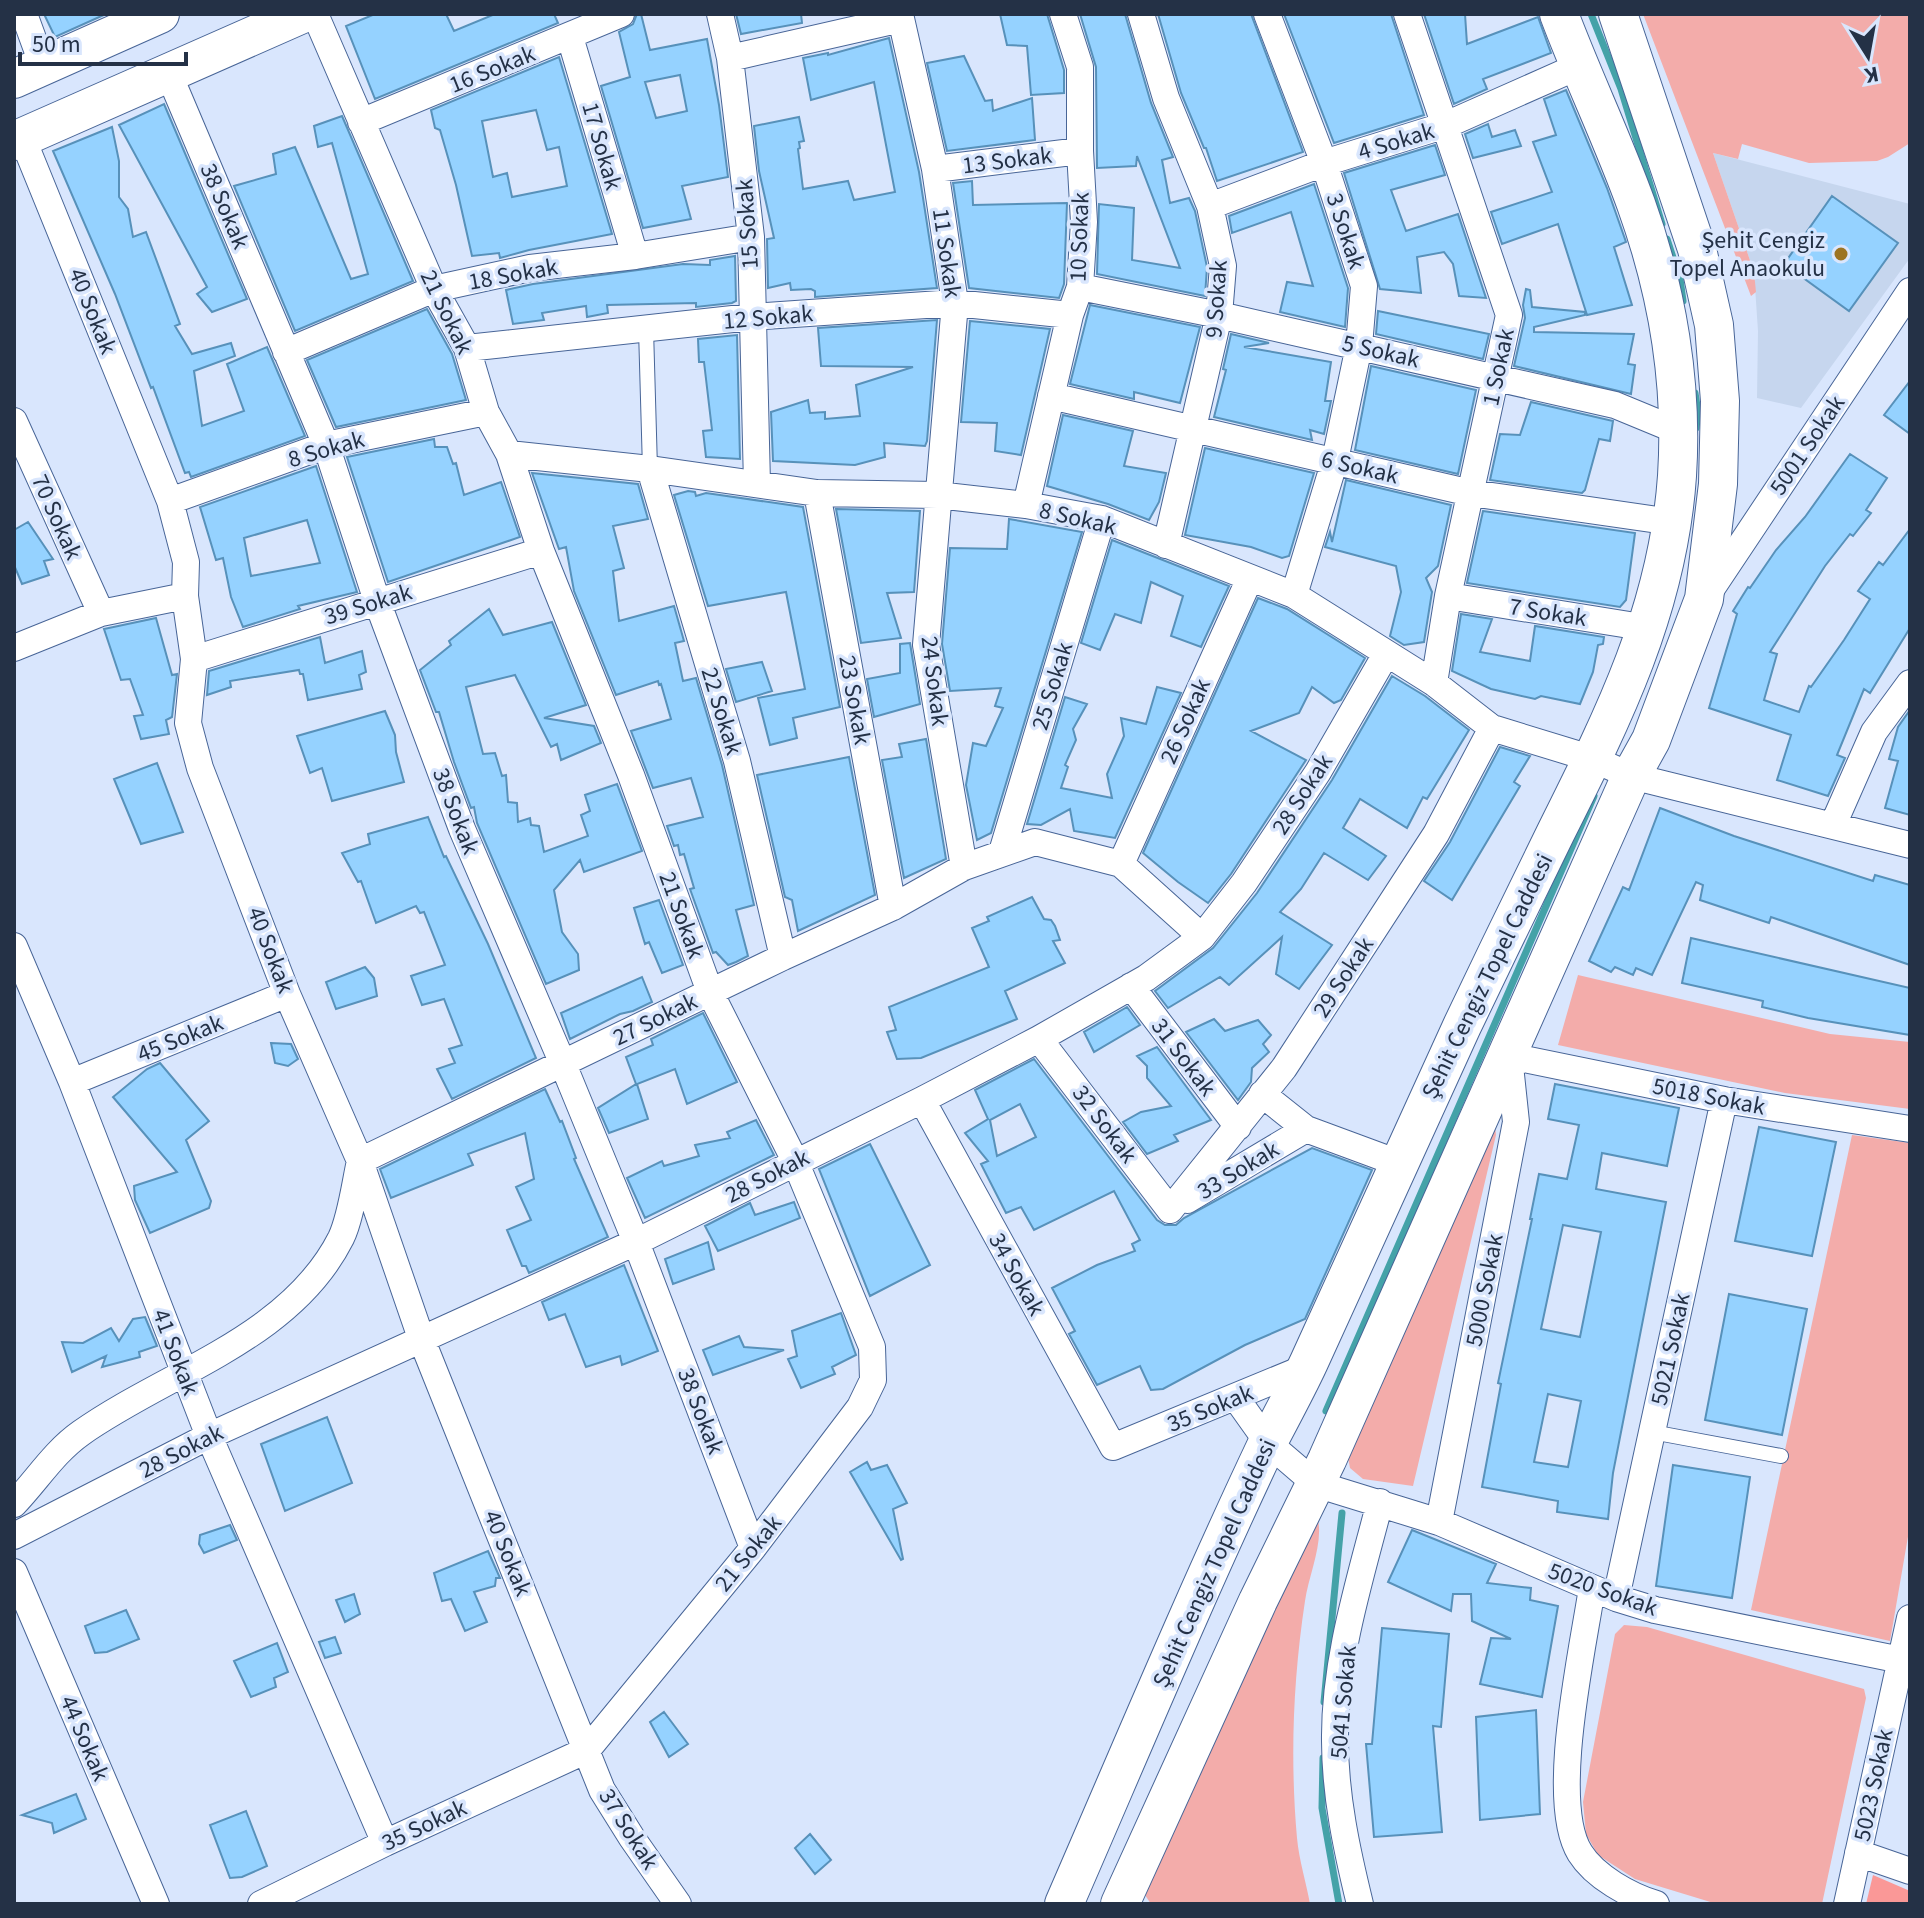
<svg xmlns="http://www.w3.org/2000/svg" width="1924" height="1918" viewBox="0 0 1924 1918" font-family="'Source Sans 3',sans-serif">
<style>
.built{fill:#c6d6ee}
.green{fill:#f3acaa}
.forest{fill:#fa9897}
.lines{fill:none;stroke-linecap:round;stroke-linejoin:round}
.stream{stroke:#44a2a8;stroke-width:7}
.building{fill:#95d2ff;stroke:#5791ba;stroke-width:2;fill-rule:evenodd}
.lane-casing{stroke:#486597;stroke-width:16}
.street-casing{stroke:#486597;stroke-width:28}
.secondary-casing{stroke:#486597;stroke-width:40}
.lane{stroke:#fff;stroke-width:14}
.street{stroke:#fff;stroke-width:26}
.secondary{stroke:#fff;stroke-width:38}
.poi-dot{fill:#9d7422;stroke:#d9e6fd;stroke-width:3}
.labels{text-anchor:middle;stroke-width:7;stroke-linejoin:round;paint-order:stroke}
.street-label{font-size:24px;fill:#243146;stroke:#d9e6fd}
.poi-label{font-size:24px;fill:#243146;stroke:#d9e6fd;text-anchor:end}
</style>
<rect width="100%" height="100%" fill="#d9e6fd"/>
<!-- built -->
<path class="built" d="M1713,153l197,51v54l-109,150 -44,-10 1,-67 -4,-59z"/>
<!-- green -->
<path class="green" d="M1643,14h267v129l-22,14 -11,4 -68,2 -67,-19 -4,15 -25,-6 41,119 2,20 -5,4z
M1578,975l252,59 80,8v67l-125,-16 -227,-48z
M1495,1126l1,9 -83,351 -50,-7 -13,-11 -5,-26z
M1852,1135l58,8v382l-20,116 -139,-31z
M1316,1513c10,25 -7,60 -11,88 -12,79 -15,158 -8,237 2,22 9,44 13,66h-159l-6,-9v-15z
M1624,1625l23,2 217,62 2,9 -44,206h-105l-82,-25 -37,-24 -12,-21 -3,-32 32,-168z"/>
<!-- forest -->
<path class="forest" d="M1873,1875l37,16v13h-44z"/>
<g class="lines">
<!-- stream -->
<path class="stream" d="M1591,14l30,75 41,135
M1667,239l13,40 3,22
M1695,393l3,19 -2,16
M1326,1411l268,-615
M1324,1702l18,-189
M1323,1758l-1,50 17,96"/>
</g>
<!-- building -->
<path class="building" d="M44,14h62l-51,23z
M375,14h71l8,17 41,-17h59l4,9 -183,76 -29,-73z
M637,14h4l9,36 57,-11 12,66 9,72 -46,9 9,33 -48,9 -42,-142 29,-9 -11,-45 14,-8zM680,75l7,36 -31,7 -11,-36z
M736,14h65l1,9 -61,11z
M1000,14h47l17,56v23l-33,2 -4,-49 -20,-1z
M1080,14h45l26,89 22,54 -11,3 8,43 19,-5 6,13 12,56 -2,29 -108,-22 2,-70 35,4 -2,52 48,8 -43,-112 -1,10 -39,2 -1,-101z
M1158,14h93l52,138 -86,29 -11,-33h-2l-23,-55z
M1284,14h107l33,101 -90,28z
M1424,14h41l2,30 71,-27 13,36 -68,26 4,10 -33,15z
M889,38l30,134 18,116 -122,9v-6l-4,-2 -20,1 -1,-7 -22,5 -1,-49 7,-1 -15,-67 -5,-45 45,-9 5,24 -5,1 1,6 -2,1 5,40 45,-8 6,19 41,-8 -21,-110 -63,18 -8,-42 25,-5v2z
M964,56l21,45 7,-1 1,11 39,-13 3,42 -88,11 -20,-88z
M559,57l53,177 -83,16 -29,8 -1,-5 -27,3 -16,-71 -16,-55 -5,-2 -4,-18zM536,110l11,40 12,-3 8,39 -55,11 -5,-24 -14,4 -11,-56z
M1566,90l41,98 19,54 -12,5 18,58 -45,10 -29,-91 -56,20 -11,-32 61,-20 -19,-50 23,-7 -12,-36z
M164,104l83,195 -35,13 -15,-18 10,-7 -88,-162z
M342,116l71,165 -118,50 -61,-145 42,-12 -3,-20 22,-7 56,132 17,-5 -36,-131 -14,4 -4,-21z
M1488,124l4,13 23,-7 6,16 -48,12 -8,-24z
M112,127l7,34v36l9,12 5,28 13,-5 34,92 -5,2 17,28 39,-11 4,13 -41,15 8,55 42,-15 -17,-47 40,-17 38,89 -114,41 -2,-5 -4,1 -32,-86 -2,1 -36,-94 -62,-143z
M1435,145l10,30 -54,15 15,41 52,-17 28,84 -27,-2 -6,-32 -9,-12 -27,5 4,36 -41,-4 -36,-116z
M972,181l1,24 94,-2 -3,81 -5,14 -90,-10 -16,-105z
M1314,184l34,104 -3,39 -65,-15 7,-30 26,4 -22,-74 -59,21 -3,-17z
M1832,196l66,47 -49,68 -65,-47z
M735,256l1,45 -4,2 -36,4v-4l-89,2 1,8 -21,4 -1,-11 -44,7 2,7 -31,4 -7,-34 27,-6 150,-20 27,1v-5z
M1526,289l4,1 2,17 53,5v3l-51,12v5l100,2 -6,30 7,1 -4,29 -117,-28 11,-48 -2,-13z
M1090,305l110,22 -20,76 -46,-11v7l-64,-15z
M427,309l25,45 14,46 -130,27 -29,-67z
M1378,311l111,23 -6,25 -107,-25z
M937,320l-10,121 -2,5 -41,-3 1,14 -30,8 -82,-4 -2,-49 37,-12 2,13 15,-1v7l35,-3 -4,-31 57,-18 -92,-1 -3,-38z
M970,321l80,8 -29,126 -26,-4 2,-28 -36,-1z
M1231,334l38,9 -25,4 87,15 -6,39h6l-7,33 -14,-4 2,10 -98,-23 12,-47 -3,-1z
M737,335l3,124 -34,-2 -3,-26 9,-1 -8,-68h-5l-1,-23z
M1371,366l105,24 -18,84 -103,-24z
M1910,381v53l-26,-19z
M1531,402l82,19 -3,20 -11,-2 -14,51 -3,3 -92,-13 10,-46 20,1z
M1063,415l70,16 -9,35 42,7 -7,29 -10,18 -41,-16 -61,-18z
M434,439l1,8h12l6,17 3,-1 8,32 37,-13 19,55 -132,45 -41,-125z
M1205,448l109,25 -25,83 -7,2 -31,-11 -66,-12z
M1850,454l37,24 -21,32 5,3 -18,23 -3,-2 -25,32 -55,86 7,2 -13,46 35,12 10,-26 2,1 33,-47 26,-41 -12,-8 21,-29 4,3 27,-36v99l-40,65 -6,-4 -27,66 8,3 -17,38 -51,-16 14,-45 -82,-27 28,-94 -4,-3 15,-24 2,1 26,-38 29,-33z
M316,466l41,126 -59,14 2,3 -57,18 -12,-30 -8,-39 -7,2 -16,-53zM307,520l13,43 -69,13 -7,-38z
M532,473l106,11 10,35 -35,7 11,42 -11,3 6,50 55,-15 10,35 -9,2 8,38 13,-3 26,87 32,140 -18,5 12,46 -12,6 -8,3 -12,-13 -3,1 -23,-64 4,-1 -10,-34 -4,1 -2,-10 -4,1 -7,-20 36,-9 -12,-39 -38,10 -22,-57 40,-12 -10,-35 -2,1 -1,-4 -42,14 -42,-104 -8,-44 -7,2z
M1346,480l105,25 -13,61 -12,12 6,14 -8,50 -20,3 -14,-9 11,-44 -5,-26 -71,-19 5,-15 2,10z
M688,491l7,1 1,4 10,-3 97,14 37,200 -47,11 4,20 -27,7 -12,-47 47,-9 -19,-97 -78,14 -34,-111z
M836,509l84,2 -6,81 -27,1 14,45 -40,5z
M1483,511l152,22 -9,67 -6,7 -153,-24z
M1009,519l73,13 -91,301 -14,7 -11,-55 7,-42 13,3 17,-38 -8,-2 6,-18 -51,3 -8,-47 8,-96 57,1z
M28,522l25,37 -9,2 5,14 -27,9 -8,-19v-35z
M1112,540l117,46 -28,61 -30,-11 12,-40 -32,-14 -10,41 -26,-9 -15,36 -19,-7z
M1258,598l29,11 78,49 -24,42 -7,3 -22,-16 -13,26 -48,18 55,29 -75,114 -23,29 -30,-21 -35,-29z
M489,609l14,26 49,-13 34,83 -42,13 50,8 7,17 -40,17 -4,-16 -6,3 -36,-72 -49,12 17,67 12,-1 7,23 4,-1 2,27 9,1 1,19 12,-4 1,7 8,1 5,26 44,-16 -7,-21 9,-4 -5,-16 32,-11 25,67 -58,21 -4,-12 -26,30 8,42 16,22 1,16 -33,14 -69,-161 -3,-16 -3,1 -17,-46 -15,-50h-3l-16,-42 31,-25 -2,-4z
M1461,614l31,5 -12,33 50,9 5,-35 69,11 -1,7 -5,1 -5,27 -13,32 -39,-8 -6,3 -44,-10 -39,-18z
M156,618l16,57 5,-1 -5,43 -6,3 3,14 -28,5 -7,-23 9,-1 -13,-36 -9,1 -17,-51z
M320,637l5,26 37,-12 4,21 -7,3 3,14 -54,11 -5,-26h-3l-1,-4 -69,11 1,6 -24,8 2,-24z
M910,643l10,61 -46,13 -7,-38 33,-6v-29z
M762,662l10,29 -36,11 -10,-33z
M1392,676l33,20 44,34 -42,69 -4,-2 -16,31 -47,-29 -17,29 43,28 -18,24 -44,-27 -23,36 -21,23 52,33 -33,44 -23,-15 6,-37 -53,48 -9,-8 -52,31 -13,-17 58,-43 44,-55 75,-113z
M1157,687l24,6 -66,145 -41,-7 -4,-22 -29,16 -14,-1 38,-127 22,7 -14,25 3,11 -11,25 3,2 -7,21 51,10 -5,-24 17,-38 -3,-18 25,6z
M1910,710v105l-25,-7 13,-47 -9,-2 9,-32z
M385,711l10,24 1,17 8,30 -72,19 -10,-33 -12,5 -13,-37z
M926,739l20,120 -42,19 -22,-118 20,-3 -3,-13z
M1500,747l30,9 -16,26 6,4 -68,114 -28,-19 26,-39z
M849,757l26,138 -77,36 -6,-31 -7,-3 -28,-122z
M157,763l26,69 -42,12 -27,-65z
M1660,808l74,28 139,45 2,-6 35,10v80l-139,-48 -2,6 -69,-23 3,-15 -7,-3 -44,93 -16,-7 -3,7 -18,-8 -4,5 -22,-11 34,-74 6,3z
M428,817l16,40 2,-1 42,88 48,114 -84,41 -15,-30 18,-6 -6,-14 13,-4 -18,-46 -22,6 -11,-29 34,-11 -21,-53 -4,1 -4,-7 -40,17 -15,-42 -3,1 -16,-29 28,-9 -2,-10z
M1032,897l12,22 7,1 4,6 5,14 -7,1 12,22 -60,28 12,28 -96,39 -24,1 -10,-27 9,-2 -7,-23 100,-40 -17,-39 17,-7 -2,-4z
M659,900l24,65 -21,8 -13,-31 -4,2 -11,-36z
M1691,938l219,50v47l-102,-17 -46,-11 1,-6 -81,-18z
M365,967l9,11 3,18 -41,13 -10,-27z
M642,977l10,25 -19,9 -13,3 -50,25 -9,-26z
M1127,1007l13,18 -46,27 -10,-20z
M703,1013l34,69 -50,22 -12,-35 -38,15 11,35 -39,14 -11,-25 38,-24 -10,-27 27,-12 -2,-6z
M1214,1019l11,12 33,-11 13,15 -8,9 6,8 -17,16 -1,14 -13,18 -52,-68z
M271,1043l20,1 7,15 -10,7 -13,-3z
M1157,1047l54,73 -37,15 4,6 -31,13 -24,-32 18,-10 30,-6 -24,-28v-12l-10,-10z
M1034,1059l123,161 8,5h11l8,-7 128,-70 60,22 -67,149 -60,26 -82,44 -12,1 -11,-24 -43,19 -28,-51 6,-3 -23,-43 45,-23 38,-14 -3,-7 8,-4 -26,-49 -80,39 -13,-23 -15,6 -25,-49 7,-3 -23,-28 23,-14 -13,-29zM1020,1104l16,33 -39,19 -7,-36z
M160,1063l49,58 -23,19 25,61 -2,7 -59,25 -15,-33 -1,-14 43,-14 -64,-75 34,-28z
M1555,1084l124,24 -12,58 -65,-13 -6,36 70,13 -53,271 -5,46 -51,-7 1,-11 -76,-14 19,-103 -3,-1 34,-164h-2l9,-45 28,5 12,-54 -31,-6zM1563,1225l38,7 -21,105 -39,-8zM1548,1394l33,7 -13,66 -34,-5z
M545,1089l15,33 2,-1 14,37 -2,1 34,78 -79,36 -3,-7h-4l-15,-36 24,-10 -15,-33 18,-8 -9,-46 -57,21 5,11 -82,33 -11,-29z
M756,1120l18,35 -129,63 -18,-40 35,-17 2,5 35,-10 -4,-11 35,-7 -3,-6z
M1759,1127l77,15 -24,114 -77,-15z
M870,1144l60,121 -60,31 -51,-127z
M794,1202l6,16 -82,33 -13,-25 45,-23 5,12z
M708,1242l6,27 -41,15 -8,-25z
M624,1265l34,86 -36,14 -2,-9 -34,11 -21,-53 -16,6 -7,-18z
M1729,1294l78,15 -25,126 -77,-15z
M841,1313l15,42 -24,12 3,7 -34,14 -13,-29 9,-3 -5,-25z
M145,1317l12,29 -18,6 1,5 -38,10 4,-11 -34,16 -10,-30 21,1 28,-15 8,13 14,-22z
M739,1336l5,11 40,3 -71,25 -10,-25z
M327,1417l25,66 -67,28 -24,-67z
M867,1462l4,8 16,-5 20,38 -14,6 10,50 -2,1 -51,-88z
M1673,1465l77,12 -18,121 -76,-12z
M230,1525l7,15 -33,13 -5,-9 1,-9z
M1412,1530l84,34 -9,19 44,5 -1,12 28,6 -16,91 -62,-13 11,-46 20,1 -39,-18 -1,-27h-18l-2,17 -63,-29z
M488,1551l12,27h-4l-1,8 -21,6 13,30 -22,9 -14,-32 -9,2 -8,-28z
M354,1594l6,20 -15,8 -9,-22z
M126,1610l13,29 -32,13 -12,1 -10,-27z
M1382,1628l67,6 -8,93 -8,-1 9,106 -68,5 -8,-93h6z
M335,1637l6,16 -16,5 -6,-16z
M277,1643l11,29 -14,6 2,9 -25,10 -17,-36z
M1536,1710l4,104 -60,6 -4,-103z
M664,1712l24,32 -19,13 -19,-35z
M76,1794l10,25 -32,14 -2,-10 -30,-8z
M246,1811l21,55 -25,11 -12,1 -20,-53z
M810,1834l21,26 -16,14 -20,-26z"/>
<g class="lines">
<defs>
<path id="lane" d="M646,329l4,140
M1652,1432l129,24"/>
<path id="street" d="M24,14l19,52
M720,14l10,44 21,179 6,247
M900,14l35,155 20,134 -29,342 38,222
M1141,14l25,84 44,108 13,60 -4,49 -53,230
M1267,14l57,149 40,123 -5,60 -24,114 -41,135
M1407,14l102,301 -61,281 -14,87
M570,37l65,219
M730,58l171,-39
M168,72l158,373 51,156 85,228 101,235 73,178 117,306
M361,122l260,-108
M22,137l148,364 16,61 -1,34 9,63 -6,64 12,45 87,226 73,167 61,177 181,452 30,48 46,66
M935,169l145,-18
M1210,206l114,-43 122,-38 133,-59
M1080,287l139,28 396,90 63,26
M467,348l284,-31 204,-14 115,12
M286,352l148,-63 96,-21 105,-12 116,-19
M1051,396l420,97 201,29
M14,421l87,192
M509,454l141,15 167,24 120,2 89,10 76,14 192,76 140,88 58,45 101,31 38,17 279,69
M650,469l87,292 46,196
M817,493l76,414
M170,501l156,-56 160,-33
M1026,505l44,-190 10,-28 4,-65 -4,-71v-84l-17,-53
M1708,594l202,-303
M1448,596l200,32
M14,648l87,-35 84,-17
M194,659l347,-108
M1833,825l41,-93 36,-49
M1002,852l100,-333
M1121,864l129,-286
M14,946l58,136 137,354 176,407
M1131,986l107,141
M1039,1039l131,171
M72,1082l215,-88
M1262,1094l44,35 92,34
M922,1100l191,347 194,-80
M1187,1200l119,-71
M1170,1210l114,-142 152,-234 56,-106
M1236,1398l32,45 48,41 123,38 177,76 39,12 246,50
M14,1504c23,-24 40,-52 67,-71 86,-61 209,-94 260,-195 10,-21 14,-55 19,-77l423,-204 110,-50 71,-40 71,-25 86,22 81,73
M1439,1522l77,-400 -7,-66 215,44 186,29
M14,1536l195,-100 427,-194 286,-142 117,-61 107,-61 56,-41 42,-54 74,-111 68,-118
M14,1572l142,332
M1592,1588c-9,61 -44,214 -12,265 15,24 50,43 76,51
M1616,1598l108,-498
M1858,1853l52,18
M261,1904l124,-61 202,-93 166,-202 107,-141 13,-27 -1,-33 -77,-186 -85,-169 -79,-217 -90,-224 -32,-97 -23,-42 -19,-64 -33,-59 -119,-275
M1360,1904c-13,-53 -25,-108 -25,-163 -1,-81 25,-161 45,-239
M1847,1904l63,-286"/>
<path id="secondary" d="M14,79l146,-65
M14,141l288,-127
M1064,1904c67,-154 131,-308 203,-460 14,-27 29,-54 42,-82 52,-112 101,-224 153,-336 31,-65 62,-129 94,-194 58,-116 112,-224 121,-356 6,-92 -10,-186 -41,-272 -23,-64 -53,-126 -77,-190
M1120,1904l138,-303 69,-141 304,-684 20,-36 53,-141 14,-115 2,-83 -6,-76 -17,-76 -79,-235"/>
</defs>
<!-- lane casing -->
<use href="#lane" class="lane-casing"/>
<!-- street casing -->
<use href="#street" class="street-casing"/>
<!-- secondary casing -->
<use href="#secondary" class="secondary-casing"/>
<!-- lane -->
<use href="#lane" class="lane"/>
<!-- street -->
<use href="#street" class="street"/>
<!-- secondary -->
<use href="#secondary" class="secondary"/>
</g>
<!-- markers -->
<circle class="poi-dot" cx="1841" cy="254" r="8"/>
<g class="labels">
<!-- street labels -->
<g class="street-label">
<text transform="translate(492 69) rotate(-22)" y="8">16 Sokak</text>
<text transform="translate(1396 141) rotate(-17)" y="8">4 Sokak</text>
<text transform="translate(602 146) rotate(74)" y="8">17 Sokak</text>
<text transform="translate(1007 160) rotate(-7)" y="8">13 Sokak</text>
<text transform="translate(225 206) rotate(67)" y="8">38 Sokak</text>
<text transform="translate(747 224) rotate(-94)" y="8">15 Sokak</text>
<text transform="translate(1346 231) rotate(72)" y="8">3 Sokak</text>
<text transform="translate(1079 237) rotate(-88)" y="8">10 Sokak</text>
<text transform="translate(947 253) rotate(82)" y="8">11 Sokak</text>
<text transform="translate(513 274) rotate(-10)" y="8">18 Sokak</text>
<text transform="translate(1216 299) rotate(-86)" y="8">9 Sokak</text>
<text transform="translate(93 311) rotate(68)" y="8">40 Sokak</text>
<text transform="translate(447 312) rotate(64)" y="8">21 Sokak</text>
<text transform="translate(768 317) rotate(-5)" y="8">12 Sokak</text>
<text transform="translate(1381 351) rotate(13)" y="8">5 Sokak</text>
<text transform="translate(1498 367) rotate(-78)" y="8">1 Sokak</text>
<text transform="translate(1807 445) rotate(-56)" y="8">5001 Sokak</text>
<text transform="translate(326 449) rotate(-16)" y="8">8 Sokak</text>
<text transform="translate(1360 467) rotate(13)" y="8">6 Sokak</text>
<text transform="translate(57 517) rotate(66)" y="8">70 Sokak</text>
<text transform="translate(1078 518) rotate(13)" y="8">8 Sokak</text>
<text transform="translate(368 604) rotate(-17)" y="8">39 Sokak</text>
<text transform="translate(1548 612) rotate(9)" y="8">7 Sokak</text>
<text transform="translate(935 681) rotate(83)" y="8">24 Sokak</text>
<text transform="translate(1052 686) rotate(-73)" y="8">25 Sokak</text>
<text transform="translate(855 700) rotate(80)" y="8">23 Sokak</text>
<text transform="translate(722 711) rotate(73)" y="8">22 Sokak</text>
<text transform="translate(1185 721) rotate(-66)" y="8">26 Sokak</text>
<text transform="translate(1302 794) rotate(-57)" y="8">28 Sokak</text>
<text transform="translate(456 811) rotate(69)" y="8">38 Sokak</text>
<text transform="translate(682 915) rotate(70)" y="8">21 Sokak</text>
<text transform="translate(271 950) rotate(69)" y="8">40 Sokak</text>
<text transform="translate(1487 976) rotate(-64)" y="8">Şehit Cengiz Topel Caddesi</text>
<text transform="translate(1343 977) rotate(-57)" y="8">29 Sokak</text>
<text transform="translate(655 1019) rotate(-26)" y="8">27 Sokak</text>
<text transform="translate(180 1038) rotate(-22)" y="8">45 Sokak</text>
<text transform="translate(1184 1057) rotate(53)" y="8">31 Sokak</text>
<text transform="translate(1709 1096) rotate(11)" y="8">5018 Sokak</text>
<text transform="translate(1105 1124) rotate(53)" y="8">32 Sokak</text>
<text transform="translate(1238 1170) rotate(-31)" y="8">33 Sokak</text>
<text transform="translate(767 1176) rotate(-27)" y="8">28 Sokak</text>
<text transform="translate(1017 1274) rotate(61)" y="8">34 Sokak</text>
<text transform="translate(1484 1290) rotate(-79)" y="8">5000 Sokak</text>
<text transform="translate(1670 1349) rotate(-78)" y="8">5021 Sokak</text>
<text transform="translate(176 1352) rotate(69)" y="8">41 Sokak</text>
<text transform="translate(1210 1408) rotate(-22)" y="8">35 Sokak</text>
<text transform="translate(701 1411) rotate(69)" y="8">38 Sokak</text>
<text transform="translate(181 1451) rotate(-27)" y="8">28 Sokak</text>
<text transform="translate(508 1553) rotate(68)" y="8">40 Sokak</text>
<text transform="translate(748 1553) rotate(-51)" y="8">21 Sokak</text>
<text transform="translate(1214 1563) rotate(-66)" y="8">Şehit Cengiz Topel Caddesi</text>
<text transform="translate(1603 1589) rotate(20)" y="8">5020 Sokak</text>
<text transform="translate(1343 1702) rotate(-85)" y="8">5041 Sokak</text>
<text transform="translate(85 1738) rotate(67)" y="8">44 Sokak</text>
<text transform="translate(1873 1785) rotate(-78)" y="8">5023 Sokak</text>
<text transform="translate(424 1825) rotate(-25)" y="8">35 Sokak</text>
<text transform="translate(629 1829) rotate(58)" y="8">37 Sokak</text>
</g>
<!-- poi labels -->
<g class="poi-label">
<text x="1825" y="248">Şehit Cengiz<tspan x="1825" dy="28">Topel Anaokulu</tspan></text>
</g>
</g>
<!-- border -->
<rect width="1924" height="1918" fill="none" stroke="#243146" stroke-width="32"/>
<!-- north arrow -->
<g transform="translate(1868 56) rotate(169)" stroke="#d9e6fd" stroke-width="6" paint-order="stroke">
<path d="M0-6L14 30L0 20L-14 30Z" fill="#243146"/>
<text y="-12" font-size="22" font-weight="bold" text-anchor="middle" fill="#243146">K</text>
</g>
<!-- scale -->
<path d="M20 52v12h166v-12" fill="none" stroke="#243146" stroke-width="4"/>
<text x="32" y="52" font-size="24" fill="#243146" stroke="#d9e6fd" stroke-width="6" paint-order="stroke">50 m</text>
</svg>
